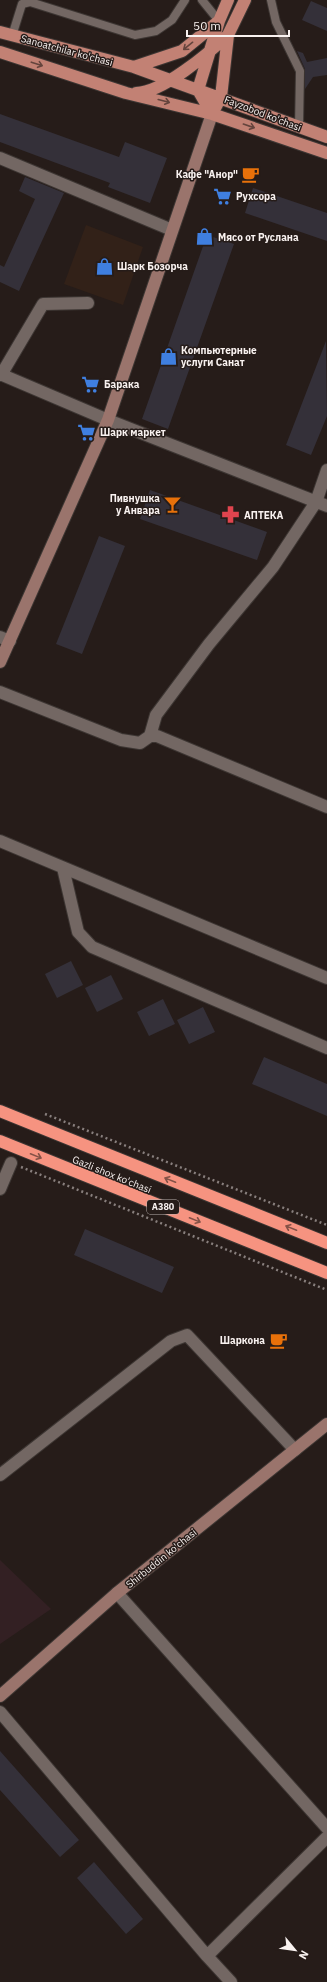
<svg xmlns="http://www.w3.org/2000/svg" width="327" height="1982" viewBox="0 0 327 1982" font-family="'IBM Plex Sans',sans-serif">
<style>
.commercial{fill:#322118}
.education{fill:#332023}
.building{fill:#343039}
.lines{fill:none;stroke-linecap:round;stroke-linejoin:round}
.lane-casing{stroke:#3d3633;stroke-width:10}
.street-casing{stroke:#3d3633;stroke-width:14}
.secondary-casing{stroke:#3d3633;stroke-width:14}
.primary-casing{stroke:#3d3633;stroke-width:14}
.highway-casing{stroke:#3d3633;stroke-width:14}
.path{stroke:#887f7d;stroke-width:2.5;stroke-dasharray:2 3;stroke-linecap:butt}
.lane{stroke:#736763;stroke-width:8}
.street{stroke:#736763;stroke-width:12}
.secondary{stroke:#9a746c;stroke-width:12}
.primary{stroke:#c28174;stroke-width:12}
.highway{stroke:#f69380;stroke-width:12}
.oneway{stroke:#64443d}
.oneway2{stroke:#845247}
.labels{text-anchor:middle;stroke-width:3;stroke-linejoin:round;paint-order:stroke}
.shield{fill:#261c19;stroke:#bab2b0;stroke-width:1}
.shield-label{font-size:9px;font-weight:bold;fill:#f9f2f0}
.street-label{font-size:10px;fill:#f9f2f0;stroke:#261c19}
.poi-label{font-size:10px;font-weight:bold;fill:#f9f2f0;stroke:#261c19;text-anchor:start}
</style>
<rect width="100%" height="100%" fill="#261c19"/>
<!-- commercial -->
<path class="commercial" d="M86,225l57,22 -20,58 -59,-21z"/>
<!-- education -->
<path class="education" d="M0,1560l51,49 -51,35z"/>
<!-- building -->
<path class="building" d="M311,1l16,7v23l-25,-11z
M297,51l6,2 4,9 20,-4v17l-14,2 -8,12v-20z
M0,114l119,43 6,-15 42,16 -17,45 -42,-16 2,-4 -110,-41z
M25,177l39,16 -45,98 -19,-9v-17l4,2 31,-68 -16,-8z
M253,188l74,25v28l-82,-28z
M207,235l27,9 -66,185 -26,-10z
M326,341l1,75 -16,39 -25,-10z
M150,490l117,42 -10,28 -117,-41z
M99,536l26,10 -43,108 -26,-10z
M71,961l12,24 -26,13 -12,-24z
M111,975l12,24 -26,13 -12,-24z
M163,999l12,25 -26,12 -12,-24z
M203,1007l12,25 -26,12 -12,-24z
M264,1057l63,27v32l-75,-32z
M85,1229l89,38 -12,26 -88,-38z
M0,1751l79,89 -19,17 -60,-67z
M94,1862l49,57 -17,15 -49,-56z"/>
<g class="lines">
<defs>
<path id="lane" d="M202,0l17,21
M271,0l5,22 24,49 -1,56
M12,36l10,-32 8,-2 105,33 21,-4 16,-11 13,-20"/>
<path id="street" d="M0,158l172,72
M0,374l108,46 219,86
M1,375l42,-71 45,-1
M0,637l10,4
M0,692l121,48 19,3 10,-7h7l170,71
M150,736l6,-21 53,-71 64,-77 43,-65 11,-32
M0,841l327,137
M63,868l15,64 14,15 235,101
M0,1189l11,-26
M0,1475l171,-134 16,-6 108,115
M117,1593l210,235
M0,1712l207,244 24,26
M207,1956l120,-119"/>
<path id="secondary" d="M0,662l108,-242 104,-306
M0,1696l117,-103 210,-169"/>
<path id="primary" d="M0,32l134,35 193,70
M0,52l126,41 86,21 115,39
M134,67l48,-16 37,-30
M136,93c26,0 73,-40 92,-58
M212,114l-14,-24 21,-69 9,-21
M212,114l9,-17 7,-62 17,-35"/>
<path id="highway" d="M0,1111l327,132
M0,1141l327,132"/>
</defs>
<!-- lane casing -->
<use href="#lane" class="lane-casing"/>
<!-- street casing -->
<use href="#street" class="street-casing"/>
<!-- secondary casing -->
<use href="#secondary" class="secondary-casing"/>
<!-- primary casing -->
<use href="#primary" class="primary-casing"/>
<!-- highway casing -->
<use href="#highway" class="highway-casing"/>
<!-- path -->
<path class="path" d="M45,1114l282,111
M21,1167l306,123"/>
<!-- lane -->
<use href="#lane" class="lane"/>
<!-- street -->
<use href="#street" class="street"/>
<!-- secondary -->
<use href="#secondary" class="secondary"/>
<!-- primary -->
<use href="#primary" class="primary"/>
<!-- highway -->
<use href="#highway" class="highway"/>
</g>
<!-- one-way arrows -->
<defs><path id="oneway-shaft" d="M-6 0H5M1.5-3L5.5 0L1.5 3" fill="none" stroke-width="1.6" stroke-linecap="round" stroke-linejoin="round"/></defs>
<g class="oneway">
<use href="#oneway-shaft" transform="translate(188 46) rotate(141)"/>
<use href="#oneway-shaft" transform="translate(37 64) rotate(18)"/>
<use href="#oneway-shaft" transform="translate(164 101) rotate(15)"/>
<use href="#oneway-shaft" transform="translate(249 126) rotate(19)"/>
</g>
<g class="oneway2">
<use href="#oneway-shaft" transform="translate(36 1156) rotate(22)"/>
<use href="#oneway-shaft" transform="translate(170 1180) rotate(-158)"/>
<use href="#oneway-shaft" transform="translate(195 1220) rotate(22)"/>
<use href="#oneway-shaft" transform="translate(291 1228) rotate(-158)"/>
</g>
<!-- icons -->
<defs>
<symbol id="cafe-bare" viewBox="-9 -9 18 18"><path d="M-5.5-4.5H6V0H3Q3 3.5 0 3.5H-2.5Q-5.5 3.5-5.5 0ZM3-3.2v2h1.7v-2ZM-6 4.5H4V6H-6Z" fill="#e8710a" stroke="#261c19" stroke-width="2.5" paint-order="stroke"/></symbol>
<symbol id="supermarket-bare" viewBox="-9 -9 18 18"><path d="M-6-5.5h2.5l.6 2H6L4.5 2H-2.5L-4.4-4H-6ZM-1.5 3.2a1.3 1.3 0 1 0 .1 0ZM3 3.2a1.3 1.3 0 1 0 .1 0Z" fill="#3f7fe0" stroke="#261c19" stroke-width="2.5" paint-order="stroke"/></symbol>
<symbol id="shop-bare" viewBox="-9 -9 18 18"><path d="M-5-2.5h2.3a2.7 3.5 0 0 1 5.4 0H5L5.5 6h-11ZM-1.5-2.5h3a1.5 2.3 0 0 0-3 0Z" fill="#3f7fe0" stroke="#261c19" stroke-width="2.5" paint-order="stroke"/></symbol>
<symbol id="bar-bare" viewBox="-9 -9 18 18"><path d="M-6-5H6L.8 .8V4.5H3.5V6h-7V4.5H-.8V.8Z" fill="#e8710a" stroke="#261c19" stroke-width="2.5" paint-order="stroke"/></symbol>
<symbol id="pharmacy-bare" viewBox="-9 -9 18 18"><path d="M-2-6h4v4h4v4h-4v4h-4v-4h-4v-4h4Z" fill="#e0444e" stroke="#261c19" stroke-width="2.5" paint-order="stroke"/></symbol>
</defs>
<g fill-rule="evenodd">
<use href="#cafe-bare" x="238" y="162" width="25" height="25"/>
<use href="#supermarket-bare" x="210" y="184" width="25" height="25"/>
<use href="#shop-bare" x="192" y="224" width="25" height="25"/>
<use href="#shop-bare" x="92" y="254" width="25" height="25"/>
<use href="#shop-bare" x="156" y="344" width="25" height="25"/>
<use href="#supermarket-bare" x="78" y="372" width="25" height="25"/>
<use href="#supermarket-bare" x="74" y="420" width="25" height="25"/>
<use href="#bar-bare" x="160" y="492" width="25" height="25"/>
<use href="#pharmacy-bare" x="218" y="502" width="25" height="25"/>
<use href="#cafe-bare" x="266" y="1328" width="25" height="25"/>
</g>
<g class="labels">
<!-- shield labels -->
<rect class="shield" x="147" y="1200" width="32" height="14" rx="3"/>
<g class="shield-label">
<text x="163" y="1210">A380</text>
</g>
<!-- street labels -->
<g class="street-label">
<text transform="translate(67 50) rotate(15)" y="4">Sanoatchilar ko'chasi</text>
<text transform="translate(263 113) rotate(21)" y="4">Fayzobod ko'chasi</text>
<text transform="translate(112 1174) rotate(22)" y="4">Gazli shox ko'chasi</text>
<text transform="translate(161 1558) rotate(-39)" y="4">Shirbuddin ko'chasi</text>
</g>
<!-- poi labels -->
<g class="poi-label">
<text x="238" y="178" text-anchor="end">Кафе "Анор"</text>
<text x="236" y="200">Рухсора</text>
<text x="218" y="241">Мясо от Руслана</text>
<text x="117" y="270">Шарк Бозорча</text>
<text x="181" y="354">Компьютерные<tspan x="181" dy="12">услуги Санат</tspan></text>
<text x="104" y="388">Барака</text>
<text x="100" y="436">Шарк маркет</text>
<text x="160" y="502" text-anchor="end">Пивнушка<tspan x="160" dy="12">у Анвара</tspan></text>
<text x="244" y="519">АПТЕКА</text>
<text x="265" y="1344" text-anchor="end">Шаркона</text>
</g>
</g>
<!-- north arrow -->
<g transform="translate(295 1950) rotate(119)" stroke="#261c19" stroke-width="3" paint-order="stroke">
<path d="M0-3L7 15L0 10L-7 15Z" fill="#f9f2f0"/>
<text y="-6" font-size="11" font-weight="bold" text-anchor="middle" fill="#f9f2f0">N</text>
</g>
<!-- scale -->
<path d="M187 30v6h102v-6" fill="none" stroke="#f9f2f0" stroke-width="2"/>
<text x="193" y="30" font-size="12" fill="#f9f2f0" stroke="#261c19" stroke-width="3" paint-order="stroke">50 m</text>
</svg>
